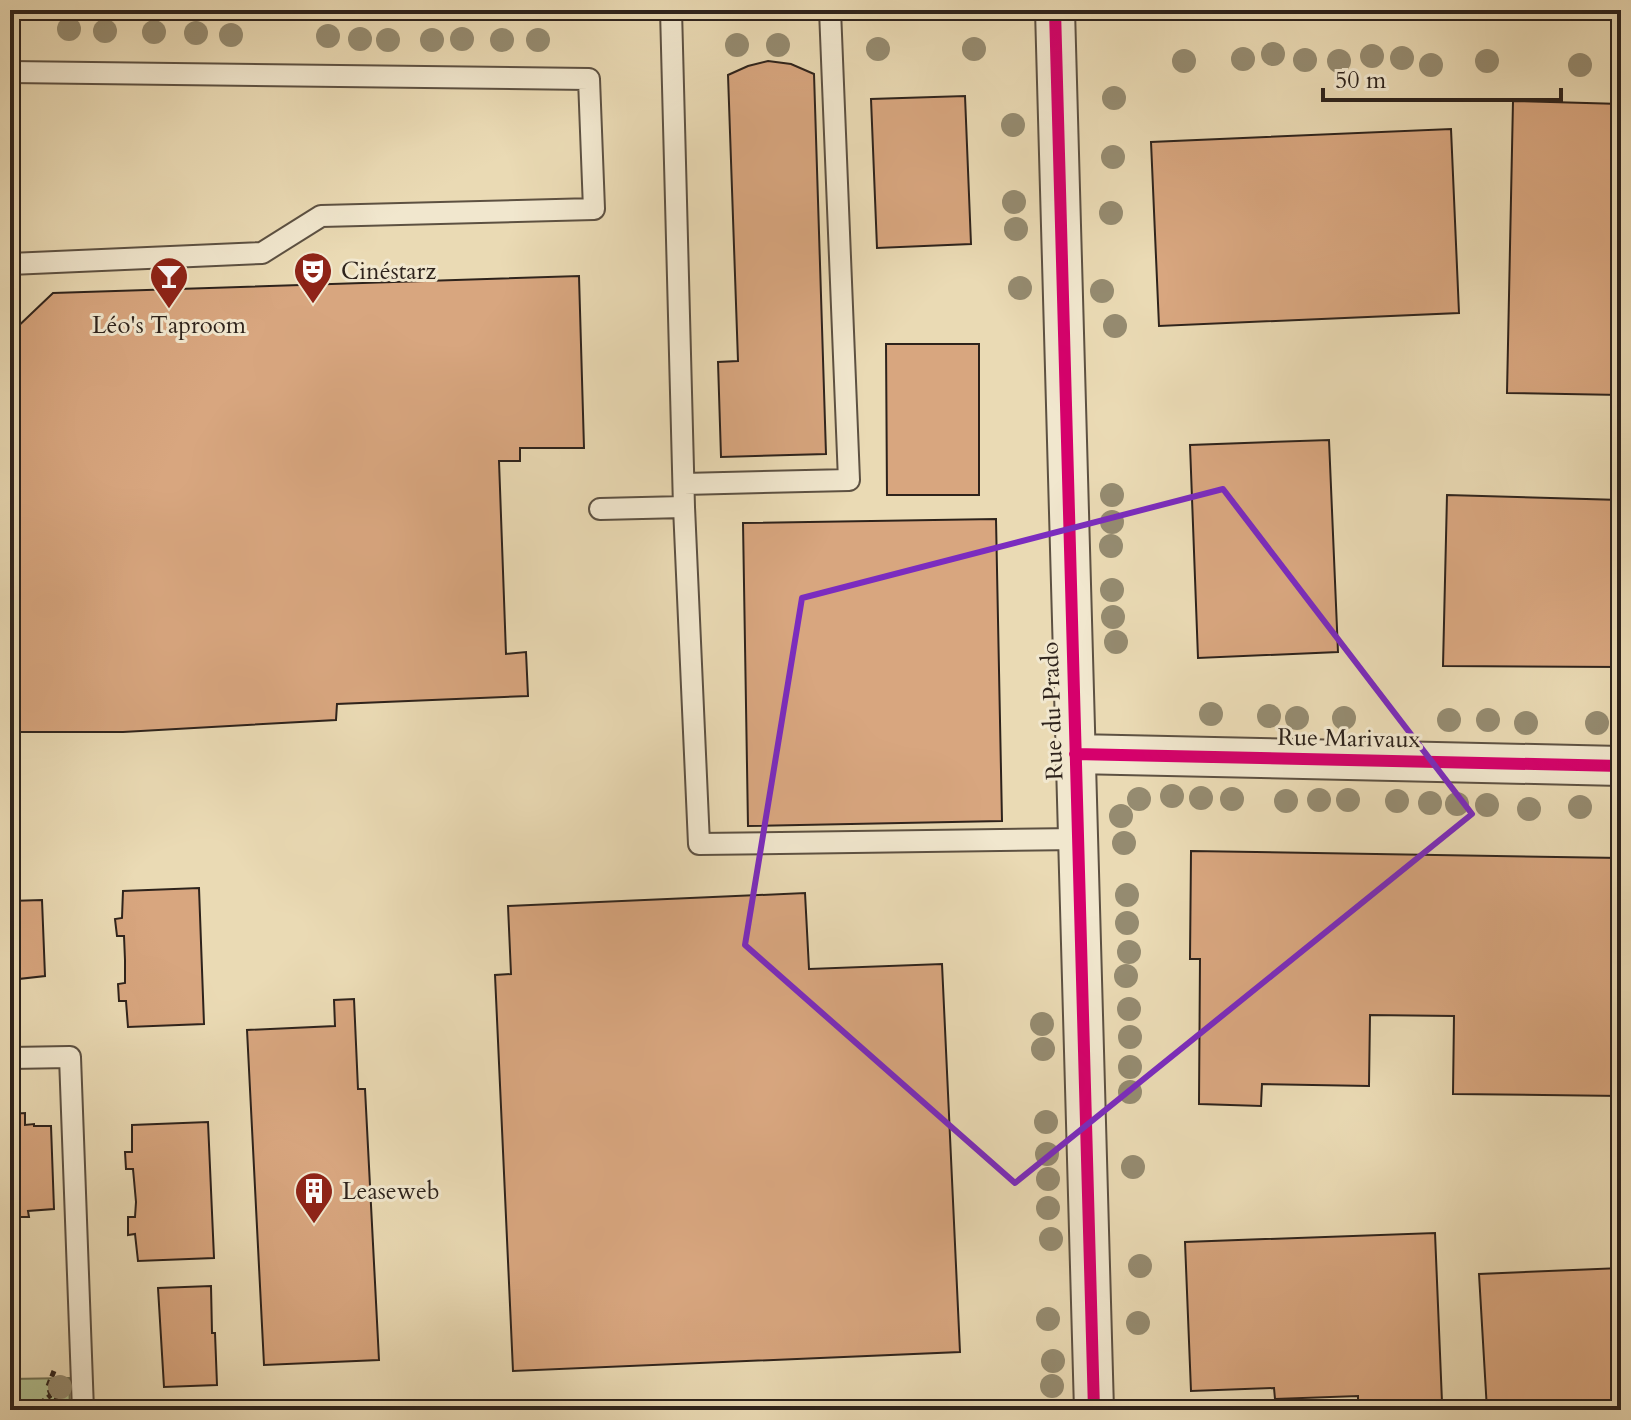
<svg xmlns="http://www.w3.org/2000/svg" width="1631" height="1420" viewBox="0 0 1631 1420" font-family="Cardo,serif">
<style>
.green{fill:#b1c191;stroke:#707256;stroke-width:2}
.building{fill:#d8a67f;stroke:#2e231c;stroke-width:2}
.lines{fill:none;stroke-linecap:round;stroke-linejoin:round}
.lane-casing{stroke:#5d5142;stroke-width:24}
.street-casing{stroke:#5d5142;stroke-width:42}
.path{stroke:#2e231c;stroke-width:5;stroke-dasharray:6 4;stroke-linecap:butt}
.lane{stroke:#f1e7ce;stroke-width:20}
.street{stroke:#f1e7ce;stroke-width:38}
.cycleway-casing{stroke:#f1e7ce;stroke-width:17}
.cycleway{stroke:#d6006c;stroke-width:12}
.tree{fill:#958b70}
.marked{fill:none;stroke:#7b2cbf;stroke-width:6;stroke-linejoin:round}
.labels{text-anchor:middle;stroke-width:6;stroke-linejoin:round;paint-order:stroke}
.poi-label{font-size:24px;fill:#2e231c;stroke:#f1e7ce;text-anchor:start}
.street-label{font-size:24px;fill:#2e231c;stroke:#f1e7ce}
</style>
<rect width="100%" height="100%" fill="#eadab4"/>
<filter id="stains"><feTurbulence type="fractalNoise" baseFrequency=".0025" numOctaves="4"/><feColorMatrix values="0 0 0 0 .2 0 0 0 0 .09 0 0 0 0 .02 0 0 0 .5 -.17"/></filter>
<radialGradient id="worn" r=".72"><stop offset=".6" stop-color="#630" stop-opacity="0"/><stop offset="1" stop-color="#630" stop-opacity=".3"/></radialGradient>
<!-- green -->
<path class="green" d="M69,1378l1,32h-60v-31z"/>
<!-- building -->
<path class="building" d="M768,61l23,3 23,10 12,380 -105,3 -3,-95 20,-1 -10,-286 20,-9z
M965,96l6,148 -94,4 -6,-149z
M1513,101l108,3v291l-114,-2z
M1451,129l8,184 -300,13 -8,-184z
M579,276l5,172h-64v13h-21l7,193 20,-2 2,44 -191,8 -1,16 -213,12h-113v-398l43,-41z
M886,344h93v151h-92z
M1329,440l9,212 -140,6 -8,-213z
M1447,495l174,5v167l-178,-1z
M996,519l6,302 -254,5 -5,-303z
M1191,851l430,7v238l-168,-2 1,-78 -84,-1 -1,71 -107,-2 -1,22 -62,-2 1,-145h-10z
M199,888l5,136 -76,3 -2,-26h-7l-1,-17 7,-1v-23l-1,-24h-7l-2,-17 7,-1 1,-27z
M805,893l4,76 133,-5 18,388 -447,19 -18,-396 16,-1 -3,-68z
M42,900l3,76 -26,3v6l-9,1v-85z
M354,999l4,90h7l14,271 -115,5 -17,-335 88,-4 -1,-26z
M25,1113v12l9,-1v2h17l3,83 -26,2 1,6h-19v-103z
M208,1122l6,136 -76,3 -3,-27 -7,1v-18h7l1,-15 -3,-33h-7l-1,-17h7v-27z
M1435,1233l7,169 -84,3v-9l-83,3 -1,-11 -83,3 -6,-149z
M1621,1268v142h-134l-8,-136z
M211,1286l1,47h3l2,52 -53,2 -6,-99z"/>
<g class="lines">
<defs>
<path id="lane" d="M671,10l13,497 15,337 379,-5
M10,72l579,7 5,130 -273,7 -59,37 -252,11
M684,484l165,-4 -19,-470
M600,509l84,-2
M10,1058l60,-1 13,353"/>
<path id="street" d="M1055,10l39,1400
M1075,754l546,12"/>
</defs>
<!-- lane casing -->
<use href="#lane" class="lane-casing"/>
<!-- street casing -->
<use href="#street" class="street-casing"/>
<!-- path -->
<path class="path" d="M54,1371l-6,15 3,9 7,4
M32,1410l19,-15"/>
<!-- lane -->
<use href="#lane" class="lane"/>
<!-- street -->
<use href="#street" class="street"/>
<defs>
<path id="cycleway" d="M1055,10l39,1400
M1075,754l546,12"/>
</defs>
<!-- cycleway casing -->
<use href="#cycleway" class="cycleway-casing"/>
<!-- cycleway -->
<use href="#cycleway" class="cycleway"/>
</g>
<!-- trees -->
<g class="tree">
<circle cx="69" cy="29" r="12"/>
<circle cx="105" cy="31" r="12"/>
<circle cx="154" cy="32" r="12"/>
<circle cx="196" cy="33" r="12"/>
<circle cx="231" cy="35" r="12"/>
<circle cx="328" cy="36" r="12"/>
<circle cx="360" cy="39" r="12"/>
<circle cx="462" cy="39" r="12"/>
<circle cx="388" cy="40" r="12"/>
<circle cx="432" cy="40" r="12"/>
<circle cx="502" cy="40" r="12"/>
<circle cx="538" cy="40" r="12"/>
<circle cx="737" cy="45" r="12"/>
<circle cx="778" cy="45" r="12"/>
<circle cx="878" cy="49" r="12"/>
<circle cx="974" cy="49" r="12"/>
<circle cx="1273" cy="54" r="12"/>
<circle cx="1372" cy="56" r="12"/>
<circle cx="1402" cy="58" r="12"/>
<circle cx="1243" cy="59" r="12"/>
<circle cx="1305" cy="60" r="12"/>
<circle cx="1184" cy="61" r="12"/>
<circle cx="1339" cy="61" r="12"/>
<circle cx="1487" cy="61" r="12"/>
<circle cx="1431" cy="65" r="12"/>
<circle cx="1580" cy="65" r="12"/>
<circle cx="1114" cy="98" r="12"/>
<circle cx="1013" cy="125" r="12"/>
<circle cx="1113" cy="157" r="12"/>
<circle cx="1014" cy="202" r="12"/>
<circle cx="1111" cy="213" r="12"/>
<circle cx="1016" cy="229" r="12"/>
<circle cx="1020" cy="288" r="12"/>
<circle cx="1102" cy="291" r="12"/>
<circle cx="1115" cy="326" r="12"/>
<circle cx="1112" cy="495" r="12"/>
<circle cx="1112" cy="522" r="12"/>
<circle cx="1111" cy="546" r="12"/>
<circle cx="1112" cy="590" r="12"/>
<circle cx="1113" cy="617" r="12"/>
<circle cx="1116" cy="642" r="12"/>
<circle cx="1211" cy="714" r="12"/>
<circle cx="1269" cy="716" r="12"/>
<circle cx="1297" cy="718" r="12"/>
<circle cx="1344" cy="718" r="12"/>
<circle cx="1449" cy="720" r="12"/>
<circle cx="1488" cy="720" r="12"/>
<circle cx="1526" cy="723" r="12"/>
<circle cx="1597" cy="723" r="12"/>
<circle cx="1172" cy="796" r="12"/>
<circle cx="1201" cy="798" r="12"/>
<circle cx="1139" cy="799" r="12"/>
<circle cx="1232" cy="799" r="12"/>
<circle cx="1319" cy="800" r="12"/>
<circle cx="1348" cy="800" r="12"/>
<circle cx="1286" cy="801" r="12"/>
<circle cx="1397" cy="801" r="12"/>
<circle cx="1430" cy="803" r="12"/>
<circle cx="1457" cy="804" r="12"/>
<circle cx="1487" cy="805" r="12"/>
<circle cx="1580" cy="807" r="12"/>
<circle cx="1529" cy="809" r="12"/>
<circle cx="1121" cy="816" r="12"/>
<circle cx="1124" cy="843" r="12"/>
<circle cx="1127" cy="895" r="12"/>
<circle cx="1127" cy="923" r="12"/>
<circle cx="1129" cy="952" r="12"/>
<circle cx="1126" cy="976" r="12"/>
<circle cx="1129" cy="1009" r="12"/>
<circle cx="1042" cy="1024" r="12"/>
<circle cx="1130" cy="1037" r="12"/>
<circle cx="1043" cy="1049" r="12"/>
<circle cx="1130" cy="1067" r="12"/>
<circle cx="1130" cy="1092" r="12"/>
<circle cx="1046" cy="1122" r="12"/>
<circle cx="1047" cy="1154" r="12"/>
<circle cx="1133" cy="1167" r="12"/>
<circle cx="1048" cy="1179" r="12"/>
<circle cx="1048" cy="1208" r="12"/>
<circle cx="1051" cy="1239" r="12"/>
<circle cx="1140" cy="1266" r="12"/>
<circle cx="1048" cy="1319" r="12"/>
<circle cx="1138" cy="1323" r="12"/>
<circle cx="1053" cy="1361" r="12"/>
<circle cx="1052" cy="1386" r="12"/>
<circle cx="60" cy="1387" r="12"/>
</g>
<!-- marked area -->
<path class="marked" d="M1223,489l249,325 -457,369 -270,-238 57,-347z"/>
<!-- icons -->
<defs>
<symbol id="theatre-pin" viewBox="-11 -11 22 30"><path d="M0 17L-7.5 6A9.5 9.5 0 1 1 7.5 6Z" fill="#8f2418" stroke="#f1e7ce"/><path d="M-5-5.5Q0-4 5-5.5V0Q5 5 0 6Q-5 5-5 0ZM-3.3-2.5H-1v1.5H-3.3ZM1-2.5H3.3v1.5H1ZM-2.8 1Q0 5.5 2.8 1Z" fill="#fff"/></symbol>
<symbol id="bar-pin" viewBox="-11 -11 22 30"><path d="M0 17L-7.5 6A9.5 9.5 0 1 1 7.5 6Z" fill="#8f2418" stroke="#f1e7ce"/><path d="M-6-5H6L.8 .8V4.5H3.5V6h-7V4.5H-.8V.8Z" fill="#fff"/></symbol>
<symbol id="building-pin" viewBox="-11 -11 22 30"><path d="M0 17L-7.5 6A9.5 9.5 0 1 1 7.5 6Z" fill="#8f2418" stroke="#f1e7ce"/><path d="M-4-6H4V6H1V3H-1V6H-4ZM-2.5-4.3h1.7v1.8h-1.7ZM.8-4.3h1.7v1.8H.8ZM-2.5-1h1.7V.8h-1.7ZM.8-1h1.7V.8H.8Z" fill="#fff"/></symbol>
</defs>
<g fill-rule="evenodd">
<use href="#theatre-pin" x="291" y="249" width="44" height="60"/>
<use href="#bar-pin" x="147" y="254" width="44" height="60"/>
<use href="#building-pin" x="292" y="1169" width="44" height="60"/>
</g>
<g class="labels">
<!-- poi labels -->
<g class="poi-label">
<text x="341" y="279">Cinéstarz</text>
<text x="169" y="333" text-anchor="middle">Léo's Taproom</text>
<text x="342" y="1199">Leaseweb</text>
</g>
<!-- street labels -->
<g class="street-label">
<text transform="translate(1052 711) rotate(-92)" y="8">Rue du Prado</text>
<text transform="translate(1349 738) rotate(1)" y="8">Rue Marivaux</text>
</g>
</g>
<!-- margin -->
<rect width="1631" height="1420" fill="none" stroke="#eadab4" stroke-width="40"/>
<rect x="12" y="12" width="1607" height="1396" fill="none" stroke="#2e231c" stroke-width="4"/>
<rect x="20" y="20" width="1591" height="1380" fill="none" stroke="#2e231c" stroke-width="2"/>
<!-- scale -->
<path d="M1323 88v12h238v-12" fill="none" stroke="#2e231c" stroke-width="4"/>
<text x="1335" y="88" font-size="24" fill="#2e231c" stroke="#f1e7ce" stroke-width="6" paint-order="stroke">50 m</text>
<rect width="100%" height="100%" filter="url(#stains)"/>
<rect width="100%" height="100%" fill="url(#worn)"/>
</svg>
